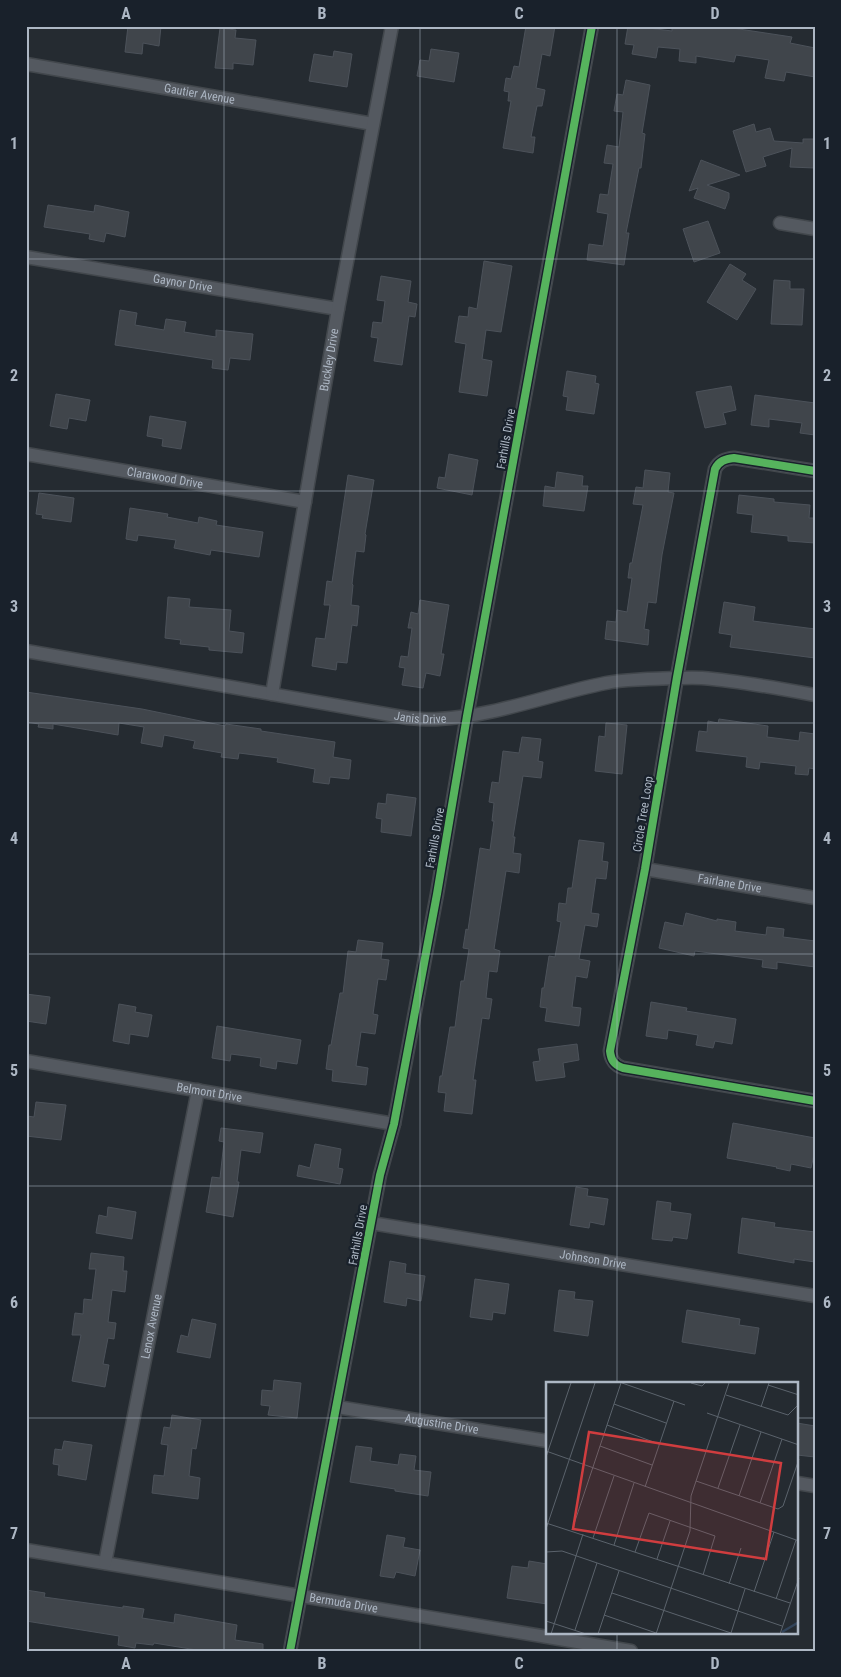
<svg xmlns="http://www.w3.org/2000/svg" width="841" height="1677" viewBox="0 0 841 1677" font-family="'Roboto Condensed',sans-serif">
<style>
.building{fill:#40454b;stroke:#4c525a}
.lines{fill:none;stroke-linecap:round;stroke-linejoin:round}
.minor-casing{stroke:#42474c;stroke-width:15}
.minor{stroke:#545960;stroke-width:12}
.cycleway-casing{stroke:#19212b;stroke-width:11}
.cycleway{stroke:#56b35d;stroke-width:8}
.grid{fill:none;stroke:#adb7c4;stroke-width:1;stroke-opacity:0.55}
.labels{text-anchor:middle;stroke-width:4.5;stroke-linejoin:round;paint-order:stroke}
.street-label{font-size:12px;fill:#adb7c4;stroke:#19212b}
.inset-river{fill:none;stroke:#32445a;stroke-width:2.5}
.inset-road{fill:none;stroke:#5b636c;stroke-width:1}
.view{fill:#d03d3f;fill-opacity:0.15;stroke:#d03d3f;stroke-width:2.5}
.inset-edge{fill:none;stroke:#adb7c4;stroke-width:2.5}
.neatline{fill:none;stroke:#adb7c4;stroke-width:2}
.grid-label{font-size:16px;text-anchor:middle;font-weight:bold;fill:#adb7c4}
</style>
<rect width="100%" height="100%" fill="#252b31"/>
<!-- building -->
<path class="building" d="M128,26h33l-2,20 -16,-3 -1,11 -17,-2z
M526,26h29l-5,30 -8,-2 -6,34 9,2 -3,16h-5l-6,31h4l-2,16 -30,-5 8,-47h-3l1,-9 -5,-1 2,-13 5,1 3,-13 5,1z
M628,26h21l-1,2 24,3v-5h47l73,11 -2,6 25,5v29l-29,-5 -2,9 -19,-3 4,-18 -33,-5 -2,7 -38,-6v7l-17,-2 1,-12 -22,-2 -2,11 -24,-4 2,-9 -9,-1z
M220,28l16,2 -1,8 21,2 -3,25 -20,-2v6l-18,-1z
M431,49l28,4 -5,29 -37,-6 3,-16 9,1z
M334,51l18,3 -5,33 -38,-6 5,-27 19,3z
M626,80l24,5 -8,48 3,1 -4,34h-2l-13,65h3l-5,32 -37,-5 2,-16 14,2 5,-32 -11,-2 3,-18 8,1 5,-31 -9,-1 3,-18 12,2 4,-35 -9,-1 3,-17 6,1z
M754,124l2,8 14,-4 4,13 29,2v-4h12v29l-25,-1 2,-19 -29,9 3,9 -20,6 -13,-41z
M701,160l39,15 -33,10 22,8v5l-4,11 -31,-11 4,-10 -9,3z
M48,205l46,7 1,-7 34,7 -4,25 -19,-4 -2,9 -15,-3 1,-5 -46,-7z
M708,221l12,32 -26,9 -11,-33z
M484,261l28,5 -11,66 -15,-2 -4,29 10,2 -5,35 -28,-4 7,-48 -11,-2 4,-26 9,1 1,-10 8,2z
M730,264l16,10 -4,6 14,9 -19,31 -30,-18z
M381,276l30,5 -3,21 9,2 -2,13 -6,-1 -7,49 -28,-4 4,-23 -7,-1 2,-15 9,1 3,-22 -8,-1z
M774,280l16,1v8h14l-2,36 -31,-1z
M120,310l17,3 -2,12 29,5 2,-11 20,3 -2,10 32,5v-7l37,4 -3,26 -20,-2 -2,12 -16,-2 1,-8 -98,-15z
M567,371l29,5 -1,7 4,1 -5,30 -28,-4 2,-13 -5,-1z
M731,386l5,24 -13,3 3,11 -21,4 -9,-36z
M56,394l34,6 -4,21 -17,-3 -2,11 -17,-3z
M755,395l60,8v32l-15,-2 2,-10 -33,-4v8l-18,-2z
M150,416l36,6 -5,27 -19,-3 1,-7 -16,-3z
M449,454l29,6 -6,35 -35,-7 2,-11 6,1z
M645,470l25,3 -2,19 6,1 -12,62 -6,48 -8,-1 -4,27 5,1 -1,15 -43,-6 2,-18 9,1 1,-12 10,2 5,-34h-4l2,-15h2l11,-58 -10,-1 3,-17 7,1z
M557,472l26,4 -1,10h6l-4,25 -41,-5 2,-20 10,2z
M348,475l26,5 -9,54 1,1 -2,17 -8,-1 -4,33 1,1 -2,20 8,1 -2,20 -5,-1 -5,38 -10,-1 -1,8 -24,-4 4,-28 9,1 5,-34h-6l3,-24 5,1z
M39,493l35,5 -3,24 -29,-4 1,-3 -7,-1z
M739,495l35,4v3l36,3 -1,13h6v25l-27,-2v-5l-37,-4 2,-17 -16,-2z
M130,508l38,6 -1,3 31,6 1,-6 18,4 -1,4 47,7 -4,25 -48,-7 -1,5 -36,-7 2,-8 -38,-5 -1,6 -11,-2z
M168,597l22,2 -1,8 42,3 -2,21 15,2 -2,20 -33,-3v-3l-29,-3 1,-4 -16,-2z
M420,600l29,5 -8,49h3l-4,22 -14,-3 -3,15 -21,-3 3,-17 -6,-1 2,-11 7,1 4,-29h-4l3,-16 7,2z
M724,602l31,5 -2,14 62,8v29l-85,-11 2,-12 -13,-2z
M26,692l116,17 83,17 1,-2 35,5v2l74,11 -2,15 18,3 -2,19 -19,-2 -1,7 -16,-2 2,-13 -38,-7 1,-4 -39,-5 -1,6 -17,-2 1,-4 -29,-5 2,-7 -31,-6 -2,12 -21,-4 3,-16 -25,-4 -1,12 -65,-11v5l-15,-2 1,-3 -13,-2z
M719,719l49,7 -1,11 32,4 1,-9 15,2v35l-6,-1 -1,7 -13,-1 1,-8 -36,-4 -1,7 -13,-2 1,-10 -51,-6 3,-20 8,1 1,-11 10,2z
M606,723l21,2 -5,49 -27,-3 4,-35 6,1z
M522,737l19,2 -3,22 5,1 -2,16 -18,-2 -10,61h2l-2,16 8,1 -2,19 -13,-2 -12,78 6,2 -3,21 -8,-1 -3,27 6,1 -3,20 -7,-1 -9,62h3l-4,34 -28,-3 2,-18 -8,-1 2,-16h2l8,-49h5l6,-46h3l5,-32 -6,-1 3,-19 2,1 12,-82 10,2 4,-29h-2l2,-18 -5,-1 3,-20 7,1 4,-32 16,2z
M387,794l29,4 -5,38 -30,-4 1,-13 -6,-1 2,-15 8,1z
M579,840l25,3 -2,18 6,1 -2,17 -10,-1 -5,35 8,1 -2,13 -12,-2 -6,34 11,2 -3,17 -11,-2 -4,31 9,1 -2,18 -34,-5 2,-13 -7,-1 2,-19h2l5,-32 6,1 6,-35 -4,-1 2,-18 7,1 2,-16h4z
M686,913l31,8v-2l19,3 -1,9 31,4 1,-8 17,2 -1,8 32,4v26l-38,-5v7l-15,-2 1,-7 -68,-9 -1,5 -35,-8 6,-26 18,4z
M358,940l25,3 -2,16 8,1 -3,20 -8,-1 -5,35 5,1 -3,19 -14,-2 -5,34 12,2 -2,17 -34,-4 1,-11 -7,-1 3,-24h2l9,-52h3l5,-42 8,1z
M26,994l24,3 -4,27 -20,-3z
M651,1002l36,6 -1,3 50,8 -4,25 -17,-3 -2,7 -17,-3 2,-10 -30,-5 -1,9 -21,-3z
M119,1004l17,3 -1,5 17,3 -4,22 -18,-3 -1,10 -16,-3z
M217,1026l84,14 -4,24 -20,-3 -1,8 -16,-3 1,-8 -30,-4 -1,7 -18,-3z
M577,1044l2,16 -16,3 2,14 -29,4 -3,-19 7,-1 -2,-12z
M36,1102l30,3 -5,35 -35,-4 1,-20 7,1z
M733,1123l82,15v12l-4,18 -20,-4 -1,7 -14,-3 1,-1 -50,-9z
M221,1128l42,5 -3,20 -19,-3 -4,32h2l-6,35 -27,-5 6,-35 8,1 4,-36 -5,-1z
M315,1144l26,5 -3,19 5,1 -3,15 -43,-8 2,-11 11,3z
M576,1187l12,2 -1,7 21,3 -4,26 -14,-3 -1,6 -19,-3z
M657,1201l14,2 -1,8 21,3 -4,25 -14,-2 -1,4 -20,-2z
M108,1207l28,5 -4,27 -36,-6 3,-18 8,2z
M742,1218l33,5 -1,4 41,5v30l-21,-3v4l-56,-10z
M91,1253l33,4 -1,14h4l-2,21 -13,-2 -4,32 8,1 -2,16 -6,-1 -5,26 6,1 -4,22 -33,-6 9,-46h-9l3,-22 8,1 1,-15 8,1 4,-31h-7z
M390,1261l16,3 -1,9 20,3 -4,25 -14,-3 -1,8 -22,-4z
M475,1279l34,5 -4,30 -12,-2 -1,8 -22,-3z
M559,1290l16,2 -1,7 19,2 -5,35 -34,-5z
M687,1310l53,9 -1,6 20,3 -4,26 -73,-12z
M192,1319l24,5 -6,34 -33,-6 4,-17 7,2z
M274,1380l27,3 -4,35 -29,-3 2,-9 -9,-1 1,-15 11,1z
M172,1415l29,5 -5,29 -4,-1 -3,28 11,2 -2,21 -46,-6 2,-18 10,1 4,-31 -7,-1 3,-17 6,1z
M797,1423l18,3v31l-18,-2z
M64,1441l28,4 -6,35 -28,-5 1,-10 -6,-1 2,-15 7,1z
M356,1446l16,2 -2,13 28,4 2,-11 16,2 -2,14 17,2 -3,24 -33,-5v-2l-45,-7z
M387,1535l18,3 -2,9 17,3 -5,26 -19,-4 -2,6 -14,-2z
M529,1561l18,3v40l-40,-6 5,-32 16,2z
M26,1590l19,3 -1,4 79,11v-2l21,3 -2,9 32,5 1,-9 62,11 -2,15 28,4v7h-60l-49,-8 -1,2 -17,-2 -1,5 -17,-3 1,-9 -93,-15z"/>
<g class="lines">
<defs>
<g id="minor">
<path id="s1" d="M26,64l347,60"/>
<path d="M780,223l35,6"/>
<path id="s2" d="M26,257l312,52"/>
<path id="s3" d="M26,454l279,48"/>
<path d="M815,471l-81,-13c-9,1 -15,3 -19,11l-38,208 -32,192 -35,182c1,9 4,14 13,17l192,33"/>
<path id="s4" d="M26,651l382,67c10,1 21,2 31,1 57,-3 111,-25 167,-36 14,-3 28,-3 42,-4 18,0 36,-2 54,-1 38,3 75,10 113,17"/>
<path id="s5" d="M272,694l66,-385 54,-283"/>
<path id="s6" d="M645,869l170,29"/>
<path id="s7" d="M26,1061l368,63"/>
<path id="s8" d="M371,1223l444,73"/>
<path id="s9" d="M337,1407l210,34"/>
<path d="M797,1483l18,3"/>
<path id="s10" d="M26,1550l605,101"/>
<path id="s11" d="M105,1563l93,-473"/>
<path d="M290,1651l90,-476 14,-51 43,-230 30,-178 125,-690"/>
</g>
</defs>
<!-- minor casing -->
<use href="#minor" class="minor-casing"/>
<!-- minor -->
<use href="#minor" class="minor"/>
<defs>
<path id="cycleway" d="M815,471l-81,-13c-9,1 -15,3 -19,11l-38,208 -32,192 -35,182c1,9 4,14 13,17l192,33
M290,1651l90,-476 14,-51 43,-230 30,-178 125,-690"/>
</defs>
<!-- cycleway casing -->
<use href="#cycleway" class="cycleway-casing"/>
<!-- cycleway -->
<use href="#cycleway" class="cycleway"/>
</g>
<!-- grid -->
<path class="grid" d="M224,26v1625M420,26v1625M617,26v1357M26,259h789M26,491h789M26,723h789M26,954h789M26,1186h789M26,1418h521M797,1418h18M617,1633v18"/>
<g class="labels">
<!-- street labels -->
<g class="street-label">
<text dy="4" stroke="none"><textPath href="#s1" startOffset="176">Gautier Avenue</textPath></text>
<text dy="4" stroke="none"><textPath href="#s2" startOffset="159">Gaynor Drive</textPath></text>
<text dy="4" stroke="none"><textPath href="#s5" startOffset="339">Buckley Drive</textPath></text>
<text transform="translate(506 439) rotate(-80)" y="4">Farhills Drive</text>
<text dy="4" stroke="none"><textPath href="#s3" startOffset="141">Clarawood Drive</textPath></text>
<text dy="4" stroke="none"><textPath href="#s4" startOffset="400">Janis Drive</textPath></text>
<text transform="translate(643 814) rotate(-81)" y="4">Circle Tree Loop</text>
<text transform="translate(435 838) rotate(-80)" y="4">Farhills Drive</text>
<text dy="4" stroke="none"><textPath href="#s6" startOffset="86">Fairlane Drive</textPath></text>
<text dy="4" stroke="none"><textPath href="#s7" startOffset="186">Belmont Drive</textPath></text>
<text transform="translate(358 1235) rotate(-80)" y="4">Farhills Drive</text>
<text dy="4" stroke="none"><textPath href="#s8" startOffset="225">Johnson Drive</textPath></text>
<text dy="4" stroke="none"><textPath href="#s11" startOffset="241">Lenox Avenue</textPath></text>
<text dy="4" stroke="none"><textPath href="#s9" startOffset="106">Augustine Drive</textPath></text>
<text dy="4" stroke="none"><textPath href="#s10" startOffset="322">Bermuda Drive</textPath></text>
</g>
</g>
<!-- overview -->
<g transform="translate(546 1382)">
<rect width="252" height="252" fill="#252b31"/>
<path class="inset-river" d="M236,250l17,-10"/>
<path class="inset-road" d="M76,1l63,22M145,1l11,3 3,-3M222,3l31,10M180,13l62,20 11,-11M68,22l52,19M215,25l8,-24M161,31l92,32M61,43l52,19M54,64l52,19M0,69l253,90M0,75l25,-74M150,99l82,28 5,-3 16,-47M99,105l29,-86M172,106l22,-63M193,114l22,-64M214,121l22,-64M0,141l244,80M0,147l49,-146M26,148l49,-147M47,156l21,-62M68,163l20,-62M0,170l16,-1 220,75M89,170l14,-39 66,23 -12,39M111,177l13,-38M183,202l12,-36M208,210l20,-60M66,211l119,40M230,217l20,-59M58,233l55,19M0,239l40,13M29,248l22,-67M185,251l14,-44M5,252l32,-100M52,252l21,-63M110,252l34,-103 1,-35 38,-113M234,252l19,-56"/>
<path class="view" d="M43,50l192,31 -15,96 -193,-30z"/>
<rect width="252" height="252" class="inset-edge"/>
</g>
<!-- border -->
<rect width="841" height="1677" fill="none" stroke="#19212b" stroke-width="55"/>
<rect x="28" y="28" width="786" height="1622" class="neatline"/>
<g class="grid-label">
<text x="126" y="19">A</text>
<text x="322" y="19">B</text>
<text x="519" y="19">C</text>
<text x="715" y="19">D</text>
<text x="14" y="149">1</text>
<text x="827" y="149">1</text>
<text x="14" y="381">2</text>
<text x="827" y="381">2</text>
<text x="14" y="612">3</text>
<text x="827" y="612">3</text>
<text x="14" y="844">4</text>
<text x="827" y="844">4</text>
<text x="14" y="1076">5</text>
<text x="827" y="1076">5</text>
<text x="14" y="1308">6</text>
<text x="827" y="1308">6</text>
<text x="14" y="1539">7</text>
<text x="827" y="1539">7</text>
<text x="126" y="1669">A</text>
<text x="322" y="1669">B</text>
<text x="519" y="1669">C</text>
<text x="715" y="1669">D</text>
</g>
</svg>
